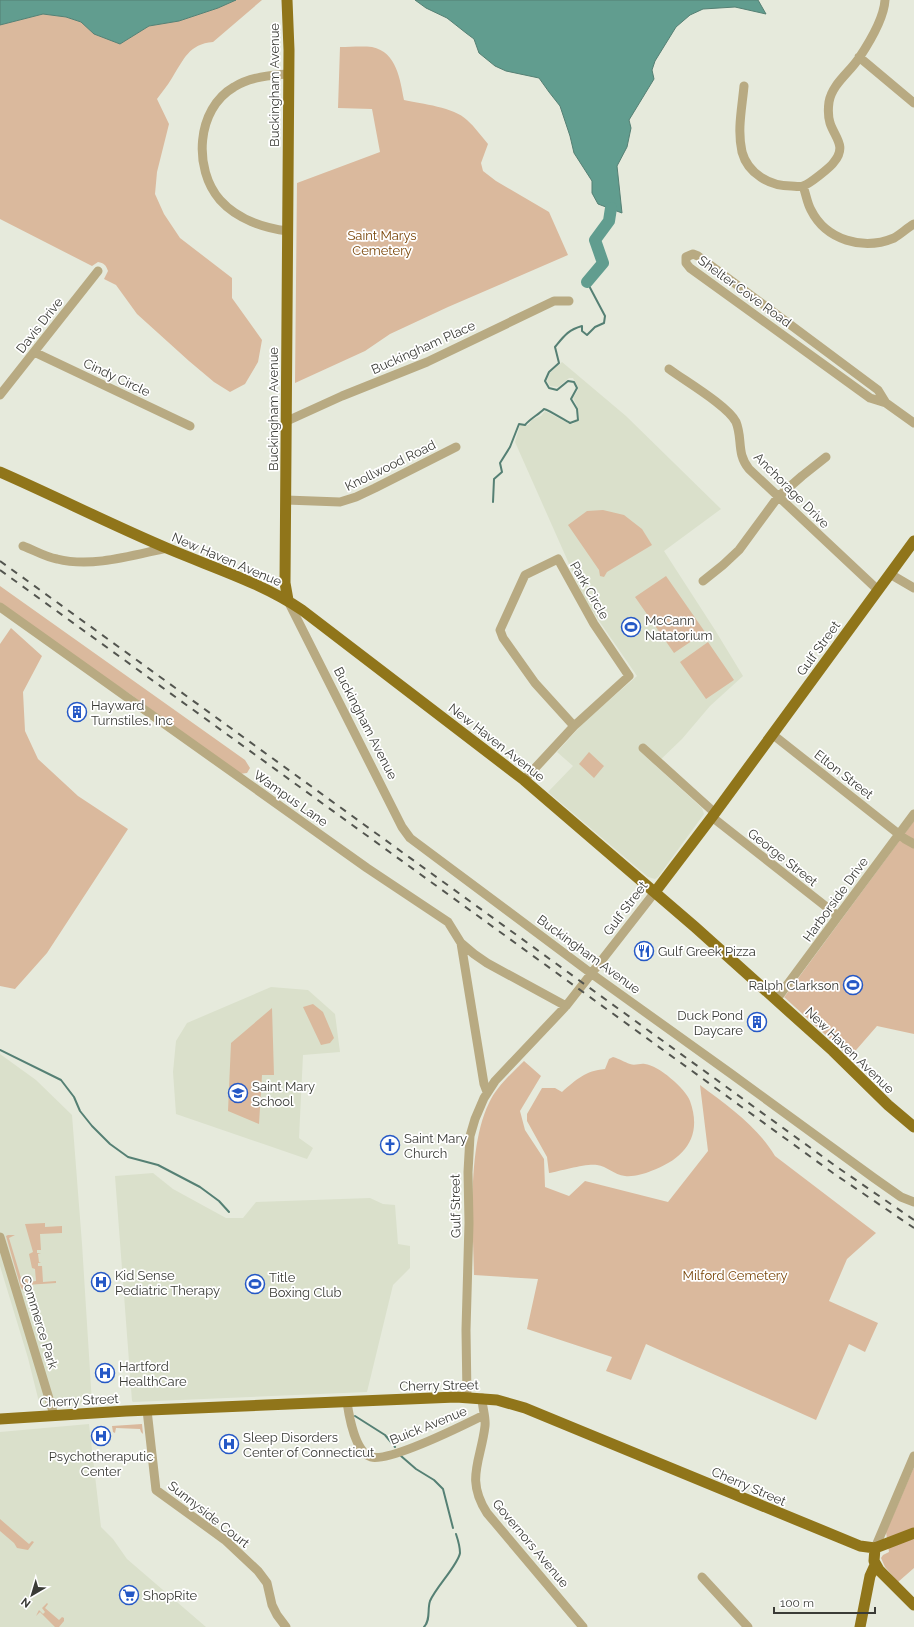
<svg xmlns="http://www.w3.org/2000/svg" width="914" height="1627" viewBox="0 0 914 1627" font-family="Raleway,sans-serif">
<style>
.built{fill:#dae0cb}
.green{fill:#dab99d}
.water{fill:#619d8f;stroke:#558074}
.lines{fill:none;stroke-linecap:round;stroke-linejoin:round}
.stream{stroke:#558074;stroke-width:2}
.river{stroke:#619d8f;stroke-width:12}
.minor{stroke:#b8aa82;stroke-width:9}
.major{stroke:#90751a;stroke-width:11}
.rail{stroke:#53554f;stroke-width:2;stroke-dasharray:7 7;stroke-linecap:butt}
.labels{text-anchor:middle;stroke-width:3.5;stroke-linejoin:round;paint-order:stroke}
.street-label{font-size:13px;fill:#3a3b36;stroke:#fff}
.park-label{font-size:13px;fill:#7a470b;stroke:#fff}
.poi-label{font-size:13px;fill:#3a3b36;stroke:#fff;text-anchor:start}
</style>
<rect width="100%" height="100%" fill="#e6eadc"/>
<!-- built -->
<path class="built" d="M562,362l64,54 95,93 -57,42 51,79 28,46 -33,30 -28,33 -27,26 47,43 2,6 -46,63 -3,2 -7,-2 -100,-85 25,-26 -16,-14 28,-31 52,-45 -51,-74 -71,-160 5,-17h8l5,-6 8,-3 4,-5 25,13h3l6,-5 -2,-13 -4,-8 5,-8v-3l-5,-9h-4l-11,9 -8,-1 -3,-5 3,-8z
M271,987l37,3 27,24 5,38 -37,3 -4,83 14,10 -6,11 -131,-45 -3,-42 3,-31 11,-18z
M0,1054l36,26 36,35 10,129 10,159 -52,3 -12,-48 -28,-92z
M153,1173l20,16 53,29h17l13,-16 114,-4 13,6 12,1 3,39 12,2v22l-17,17 -26,107 -234,10 -1,-1 -17,-225z
M89,1424l12,103 12,12 14,20 79,68h-206v-195z"/>
<!-- green -->
<path class="green" d="M236,0h26l-49,42c-24,2 -29,17 -41,36 -4,7 -10,14 -15,21l12,25 -12,48 -2,22 9,20 16,24 52,40v20l30,42 -4,22 -13,22 -15,8 -16,-10 -25,-21 -52,-47 -21,-29 -12,-6 4,-8c-2,-6 -4,-8 -10,-9l-6,4 -92,-47v-194l43,-11 23,3 15,5 13,12 26,10 29,-18 30,-5 39,-13z
M340,47c10,0 22,-1 32,0 25,5 28,33 32,53 18,4 50,7 63,20 8,7 14,16 21,24l-7,19 2,8 13,10 53,31 19,43 -120,52 -58,27 -25,17 -70,32 2,-200 83,-31 -8,-43 -34,-1z
M603,510l21,5 18,14 10,16 -45,27 -3,5 -4,-1 -1,-6 -31,-45 19,-14z
M666,576l39,56 -31,21 -39,-56z
M0,586l245,174 5,8 -3,5 -8,1 -109,-80 -81,-53 -49,-35z
M11,628l31,28 -19,36 2,39 13,28 40,37 50,33 -81,124 -32,36 -15,-3v-342z
M708,642l26,38 -28,19 -26,-37z
M589,752l15,14 -10,12 -15,-14z
M914,821v213l-37,-8 -27,31 -66,-60 1,-1z
M313,1004l10,8 11,26 -4,5 -9,2 -18,-38z
M272,1008l2,67h-12l-3,49 -31,-13 3,-68z
M613,1057c7,2 11,5 17,7 5,2 10,-1 15,0 13,1 41,25 45,37 13,36 -6,58 -39,70 -7,3 -18,6 -26,5 -11,-1 -18,-10 -28,-11 -10,-2 -37,6 -48,8l-2,-16 -20,-36v-7l15,-26h13l7,4c15,-13 23,-21 43,-23l4,-10z
M524,1061l17,15 -21,35 5,19 19,29 1,28 24,9 16,-15 83,21 40,-51 -8,-66c28,21 57,41 75,71l101,77 -29,26 -18,42 49,22 -13,29 -16,-8 -33,76 -170,-76 -15,36 -25,-9 6,-14 -85,-28 11,-50 -64,-4c-1,-50 -7,-127 15,-172 8,-17 22,-29 35,-42z
M45,1223v4l17,-1v7l-22,1 1,16h-4v3h4l-3,1 1,8 2,1h-3v3h4l1,16 13,-1v2l-30,2v4l-3,1 -2,-2 -15,-52 2,-1h7l-6,3 12,40h6l1,4 8,-1 -1,-12 -3,-1 -3,-14 4,-2 -8,-28z
M142,1424l1,10 -2,-2 -1,-3 -24,-1 -1,5 -2,-1 -1,-6z
M914,1467v101l-16,14 -13,-15 -4,-9 2,-3 6,-3 -3,-20z
M0,1519l29,25 3,-3 2,1 -6,8 -11,-2 -3,-5 -14,-12z
M47,1603l1,1 -3,4 14,12 3,-3 2,1v3l-5,6h-4l-15,-15 -4,4 3,-6 4,4 2,-2 -3,-4z"/>
<!-- water -->
<path class="water" d="M0,0h236l-18,8 -39,13 -30,5 -29,18 -26,-10 -13,-12 -15,-5 -23,-3 -43,11z
M415,0h343l8,14 -31,-7 -32,2 -13,6 -14,12 -21,34 -3,9 2,9 -25,41 2,8 -4,19 -10,19 5,47 -24,-9 -6,-11v-12l-18,-28 -4,-17 -10,-30 -11,-14 -10,-14 -33,-7 -11,-5 -16,-13 -5,-14 -8,-6 -19,-15 -21,-10z"/>
<g class="lines">
<!-- stream -->
<path class="stream" d="M493,502l1,-23 8,-7 -2,-9 10,-16 9,-23 6,1c6,-7 13,-10 19,-16 5,1 20,11 26,14l8,-3 -1,-11 -6,-10 6,-11 -3,-6 -6,-1 -11,9 -8,-2 -4,-7 4,-9 10,-9 -4,-16c9,-11 13,-17 27,-21v5l5,4 8,-8 9,-4 1,-7 -18,-34
M0,1050l61,30 13,17 6,14 12,15 18,18 18,13 30,8 42,22 19,14 10,11
M355,1416l30,19 10,12
M401,1456l15,13 18,11 9,9 10,39
M424,1627c7,-8 3,-17 6,-26 6,-14 28,-36 30,-48 0,-6 -2,-13 -4,-19"/>
<!-- river -->
<path class="river" d="M587,282l16,-19 -8,-23 14,-19 2,-13"/>
<!-- minor -->
<path class="minor" d="M859,57l55,46
M744,86c-2,22 -7,44 -2,66 6,22 28,34 49,34 3,0 9,1 12,0 5,-1 28,-19 31,-24 13,-16 1,-24 -4,-39 -2,-7 -2,-14 -1,-21 3,-18 21,-30 30,-44 10,-15 25,-40 26,-58
M803,186c3,8 4,17 8,24 15,30 52,41 83,28 7,-4 13,-10 20,-14
M288,231c-24,-3 -51,-12 -68,-31 -27,-31 -24,-91 14,-113 16,-10 37,-12 55,-13
M34,352l156,74
M669,369c16,12 59,37 67,53 7,17 0,31 13,47l129,121
M0,395l98,-124
M886,403l-16,-5 -180,-130 -4,-5v-6l7,-3 5,2 180,134 8,13 28,20
M287,421l55,-25 85,-34 127,-61h15
M286,500l54,2 16,-5 19,-9 81,-41
M23,546c11,4 22,11 34,13 36,9 76,-4 110,-11
M890,574l24,14
M703,581l20,-16 16,-15 39,-53 24,-21 24,-19
M288,601l114,226 8,11 182,136 138,99 144,105 27,19 13,5
M0,607l367,261 81,54 13,21 13,11 13,9 79,43
M772,734l133,105 9,5
M643,748l72,65
M524,780l50,-54 55,-50 -35,-52 -36,-65 -33,16 -25,55 3,8 32,45 39,43
M712,817l126,99
M461,943l23,141 3,8
M776,1000l138,-186
M0,1237l54,178
M467,1397l-1,-67 3,-107 -1,-51 2,-36 5,-17 9,-21 11,-17 71,-75 89,-114
M482,1398c0,9 4,19 3,28 -4,35 -20,53 2,87l96,114
M347,1402c2,14 8,50 24,55 19,5 93,-32 113,-42
M147,1410l9,80 69,50 33,31 9,12 5,22 5,10 9,12
M875,1548l39,-92
M702,1577l46,50"/>
<!-- major -->
<path class="major" d="M287,0l2,50 -4,533 3,17
M0,472c57,25 112,53 169,77 45,19 93,34 133,61l222,170 171,147 138,124 55,54 26,22
M655,892l57,-75 202,-276
M0,1419l126,-8 330,-14 41,3 28,8 335,138 15,2 39,-15
M875,1548l-1,13 5,9 35,35
M860,1627l10,-51 5,-11"/>
<!-- rail -->
<path class="rail" d="M0,561l837,606 77,53
M0,570l833,603 81,55"/>
</g>
<!-- icons -->
<defs>
<symbol id="stadium-ring" viewBox="-11 -11 22 22"><circle r="9.5" fill="#fff" stroke="#2558c6" stroke-width="1.5"/><path d="M0-5a6.5 5 0 1 0 0 10a6.5 5 0 1 0 0-10ZM-3.5-1.8h7v3.6h-7Z" fill="#2558c6"/></symbol>
<symbol id="building-ring" viewBox="-11 -11 22 22"><circle r="9.5" fill="#fff" stroke="#2558c6" stroke-width="1.5"/><path d="M-4-6H4V6H1V3H-1V6H-4ZM-2.5-4.3h1.7v1.8h-1.7ZM.8-4.3h1.7v1.8H.8ZM-2.5-1h1.7V.8h-1.7ZM.8-1h1.7V.8H.8Z" fill="#2558c6"/></symbol>
<symbol id="restaurant-ring" viewBox="-11 -11 22 22"><circle r="9.5" fill="#fff" stroke="#2558c6" stroke-width="1.5"/><path d="M-5-6h1v4h1v-4h1v4h1v-4h1v5L-1.5 .5V6h-2V.5L-5-1ZM5-6V6H3V1.5H1.5Q1.5-4 5-6Z" fill="#2558c6"/></symbol>
<symbol id="school-ring" viewBox="-11 -11 22 22"><circle r="9.5" fill="#fff" stroke="#2558c6" stroke-width="1.5"/><path d="M0-5L7-2L0 1L-7-2ZM-4 1L0 2.5L4 1V4Q0 6-4 4Z" fill="#2558c6"/></symbol>
<symbol id="church-ring" viewBox="-11 -11 22 22"><circle r="9.5" fill="#fff" stroke="#2558c6" stroke-width="1.5"/><path d="M-1.2-6h2.4v3.5h3.3v2.4h-3.3V6h-2.4V-.1h-3.3v-2.4h3.3Z" fill="#2558c6"/></symbol>
<symbol id="hospital-ring" viewBox="-11 -11 22 22"><circle r="9.5" fill="#fff" stroke="#2558c6" stroke-width="1.5"/><path d="M-5-5h3v3.5h4V-5h3V5h-3V1.5h-4V5h-3Z" fill="#2558c6"/></symbol>
<symbol id="supermarket-ring" viewBox="-11 -11 22 22"><circle r="9.5" fill="#fff" stroke="#2558c6" stroke-width="1.5"/><path d="M-6-5.5h2.5l.6 2H6L4.5 2H-2.5L-4.4-4H-6ZM-1.5 3.2a1.3 1.3 0 1 0 .1 0ZM3 3.2a1.3 1.3 0 1 0 .1 0Z" fill="#2558c6"/></symbol>
</defs>
<g fill-rule="evenodd">
<use href="#stadium-ring" x="620" y="616" width="22" height="22"/>
<use href="#building-ring" x="66" y="701" width="22" height="22"/>
<use href="#restaurant-ring" x="633" y="940" width="22" height="22"/>
<use href="#stadium-ring" x="842" y="974" width="22" height="22"/>
<use href="#building-ring" x="746" y="1011" width="22" height="22"/>
<use href="#school-ring" x="227" y="1082" width="22" height="22"/>
<use href="#church-ring" x="379" y="1134" width="22" height="22"/>
<use href="#hospital-ring" x="90" y="1271" width="22" height="22"/>
<use href="#stadium-ring" x="244" y="1273" width="22" height="22"/>
<use href="#hospital-ring" x="94" y="1362" width="22" height="22"/>
<use href="#hospital-ring" x="90" y="1425" width="22" height="22"/>
<use href="#hospital-ring" x="218" y="1433" width="22" height="22"/>
<use href="#supermarket-ring" x="118" y="1584" width="22" height="22"/>
</g>
<g class="labels">
<!-- street labels -->
<g class="street-label">
<text transform="translate(274 85) rotate(-90)" y="5">Buckingham Avenue</text>
<text transform="translate(745 291) rotate(36)" y="5">Shelter Cove Road</text>
<text transform="translate(39 325) rotate(-52)" y="5">Davis Drive</text>
<text transform="translate(423 347) rotate(-24)" y="5">Buckingham Place</text>
<text transform="translate(117 377) rotate(25)" y="5">Cindy Circle</text>
<text transform="translate(273 409) rotate(-90)" y="5">Buckingham Avenue</text>
<text transform="translate(390 465) rotate(-26)" y="5">Knollwood Road</text>
<text transform="translate(792 490) rotate(45)" y="5">Anchorage Drive</text>
<text transform="translate(227 559) rotate(23)" y="5">New Haven Avenue</text>
<text transform="translate(590 590) rotate(60)" y="5">Park Circle</text>
<text transform="translate(818 648) rotate(-54)" y="5">Gulf Street</text>
<text transform="translate(366 723) rotate(63)" y="5">Buckingham Avenue</text>
<text transform="translate(497 742) rotate(38)" y="5">New Haven Avenue</text>
<text transform="translate(844 774) rotate(38)" y="5">Elton Street</text>
<text transform="translate(291 798) rotate(35)" y="5">Wampus Lane</text>
<text transform="translate(783 857) rotate(38)" y="5">George Street</text>
<text transform="translate(835 899) rotate(-54)" y="5">Harborside Drive</text>
<text transform="translate(625 908) rotate(-53)" y="5">Gulf Street</text>
<text transform="translate(589 954) rotate(36)" y="5">Buckingham Avenue</text>
<text transform="translate(850 1050) rotate(44)" y="5">New Haven Avenue</text>
<text transform="translate(455 1206) rotate(-91)" y="5">Gulf Street</text>
<text transform="translate(40 1322) rotate(73)" y="5">Commerce Park</text>
<text transform="translate(439 1385) rotate(-1)" y="5">Cherry Street</text>
<text transform="translate(79 1400) rotate(-3)" y="5">Cherry Street</text>
<text transform="translate(428 1425) rotate(-22)" y="5">Buick Avenue</text>
<text transform="translate(749 1486) rotate(23)" y="5">Cherry Street</text>
<text transform="translate(209 1514) rotate(38)" y="5">Sunnyside Court</text>
<text transform="translate(531 1543) rotate(50)" y="5">Governors Avenue</text>
</g>
<!-- park labels -->
<g class="park-label">
<text x="382" y="240">Saint Marys<tspan x="382" dy="15">Cemetery</tspan></text>
<text x="735" y="1280">Milford Cemetery</text>
</g>
<!-- poi labels -->
<g class="poi-label">
<text x="645" y="625">McCann<tspan x="645" dy="15">Natatorium</tspan></text>
<text x="91" y="710">Hayward<tspan x="91" dy="15">Turnstiles, Inc</tspan></text>
<text x="658" y="956">Gulf Greek Pizza</text>
<text x="839" y="990" text-anchor="end">Ralph Clarkson</text>
<text x="743" y="1020" text-anchor="end">Duck Pond<tspan x="743" dy="15">Daycare</tspan></text>
<text x="252" y="1091">Saint Mary<tspan x="252" dy="15">School</tspan></text>
<text x="404" y="1143">Saint Mary<tspan x="404" dy="15">Church</tspan></text>
<text x="115" y="1280">Kid Sense<tspan x="115" dy="15">Pediatric Therapy</tspan></text>
<text x="269" y="1282">Title<tspan x="269" dy="15">Boxing Club</tspan></text>
<text x="119" y="1371">Hartford<tspan x="119" dy="15">HealthCare</tspan></text>
<text x="243" y="1442">Sleep Disorders<tspan x="243" dy="15">Center of Connecticut</tspan></text>
<text x="101" y="1461" text-anchor="middle">Psychotheraputic<tspan x="101" dy="15">Center</tspan></text>
<text x="143" y="1600">ShopRite</text>
</g>
</g>
<!-- north arrow -->
<g transform="translate(32 1595) rotate(218)" stroke="#ffffff" stroke-width="3" paint-order="stroke">
<path d="M0-3L7 15L0 10L-7 15Z" fill="#3a3b36"/>
<text y="-6" font-size="11" font-weight="bold" text-anchor="middle" fill="#3a3b36">N</text>
</g>
<!-- scale -->
<path d="M774 1607v6h101v-6" fill="none" stroke="#3a3b36" stroke-width="2"/>
<text x="780" y="1607" font-size="12" fill="#3a3b36" stroke="#ffffff" stroke-width="3" paint-order="stroke">100 m</text>
</svg>
